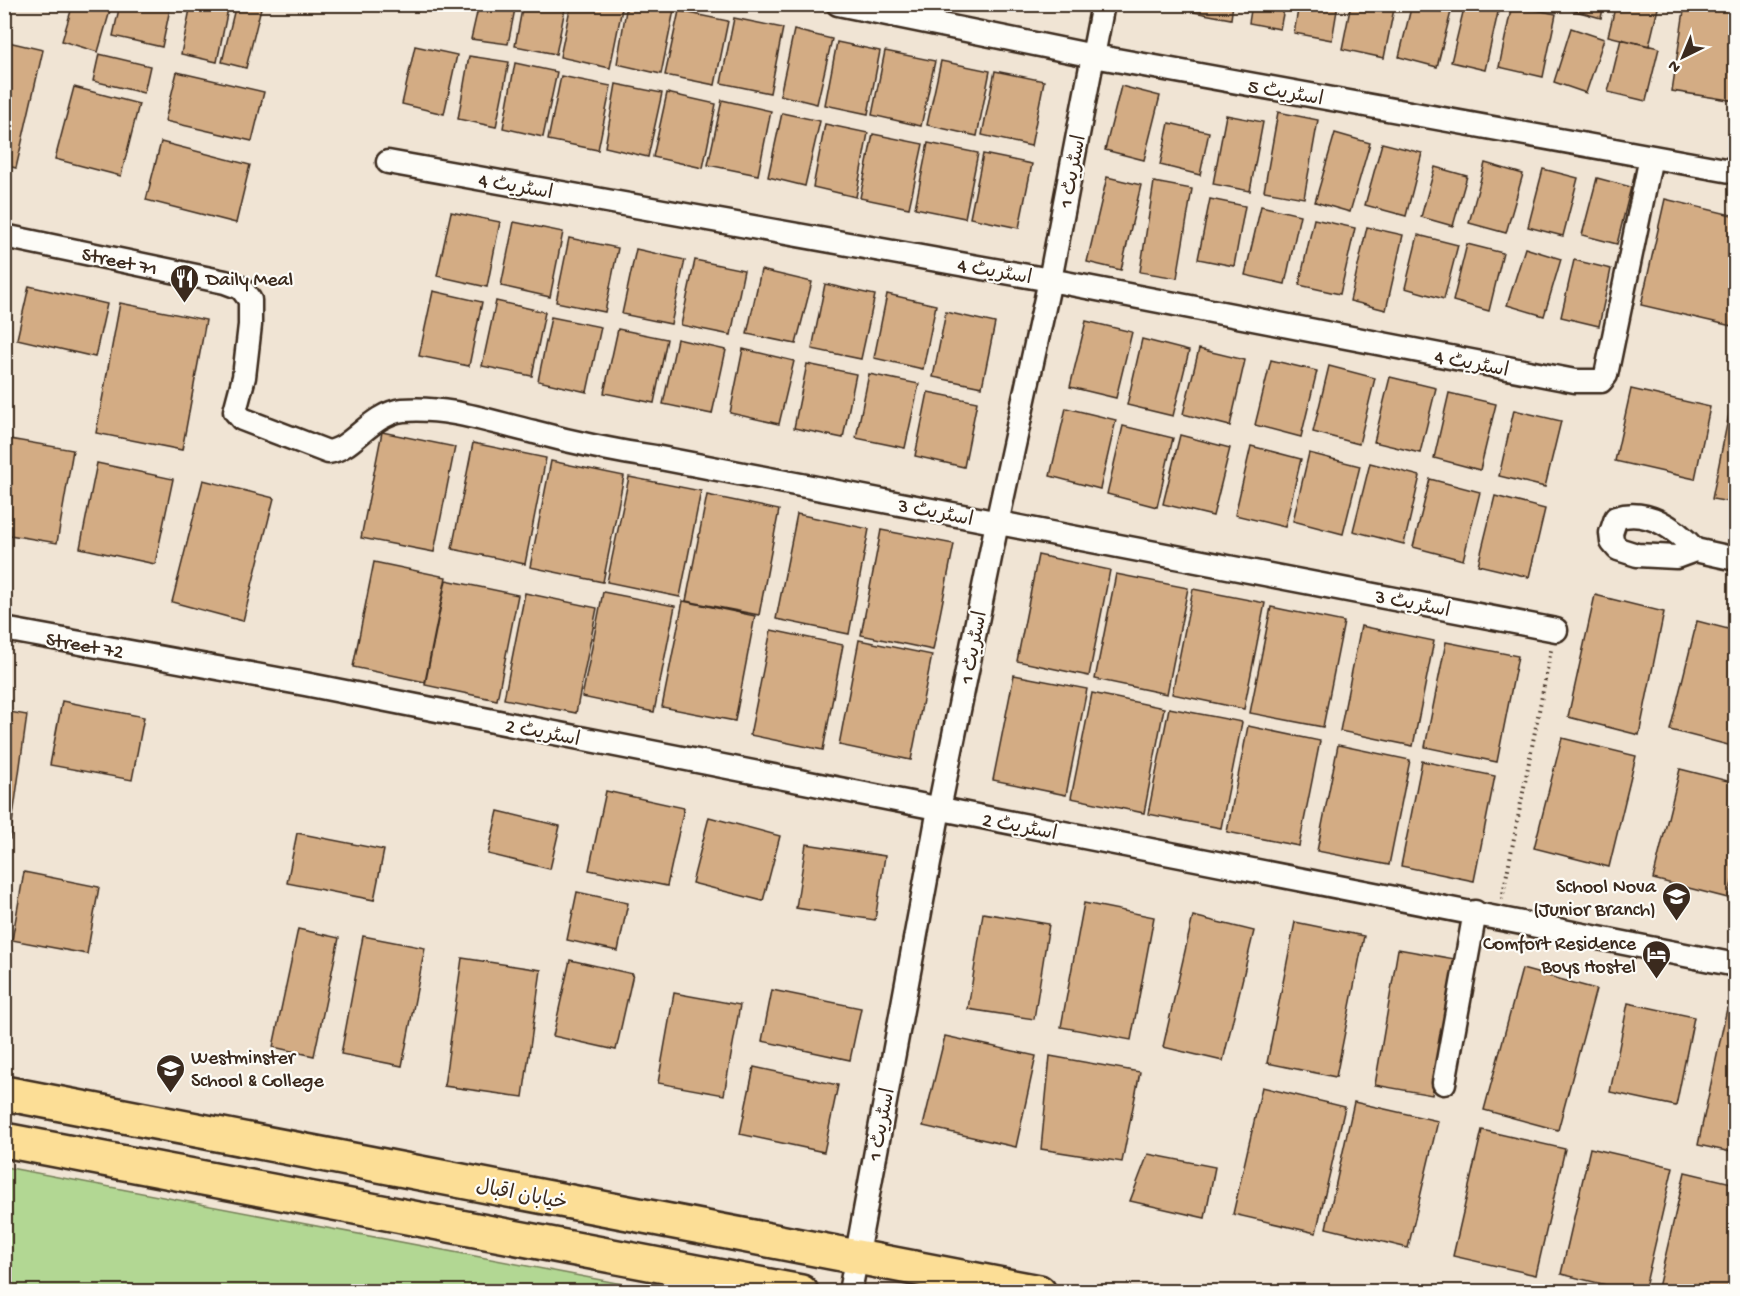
<svg xmlns="http://www.w3.org/2000/svg" width="1740" height="1296" viewBox="0 0 1740 1296" font-family="'Gochi Hand','Playpen Sans Arabic',sans-serif">
<style>
.green{fill:#b2d793;stroke:#768058;stroke-width:1.5}
.building{fill:#d3ac84;stroke:#3b2a1e;stroke-width:1.5}
.lines{fill:none;stroke-linecap:round;stroke-linejoin:round}
.street-casing{stroke:#3b2a1e;stroke-width:27}
.primary-casing{stroke:#3b2a1e;stroke-width:38}
.path{stroke:#3b2a1e;stroke-width:4;stroke-dasharray:1.5 4.5;stroke-linecap:butt}
.street{stroke:#fdfcf7;stroke-width:22}
.primary{stroke:#fcde96;stroke-width:33}
.labels{text-anchor:middle;stroke-width:4.5;stroke-linejoin:round;paint-order:stroke}
.street-label{font-size:20px;fill:#3b2a1e;stroke:#fdfcf7}
.poi-label{font-size:20px;fill:#3b2a1e;stroke:#fdfcf7;text-anchor:start}
</style>
<rect width="100%" height="100%" fill="#f0e4d4"/>
<filter id="ink" filterUnits="userSpaceOnUse"><feTurbulence type="fractalNoise" baseFrequency=".0167" numOctaves="2"/><feDisplacementMap in="SourceGraphic" scale="12" xChannelSelector="R" yChannelSelector="G"/><feConvolveMatrix kernelMatrix="1 2 1 2 8 2 1 2 1" color-interpolation-filters="sRGB"/></filter>
<g filter="url(#ink)">
<!-- green -->
<path class="green" d="M4,1167h1l654,124h-654z"/>
<!-- building -->
<path class="building" d="M73,4h39l-14,48 -36,-11z
M120,4h51l-9,43 -49,-11z
M191,4h38l-12,58 -36,-8z
M236,4h26l-16,64 -24,-6z
M479,4h37l-8,40 -37,-5z
M523,4h43l-10,50 -41,-8z
M571,4h52l-13,64 -50,-11z
M627,4h19l28,6 -13,64 -44,-10z
M1194,4h39l-2,15 -38,-7z
M1252,4h33l-5,25 -31,-6z
M1299,4h39l-6,36 -38,-7z
M1351,4h44l-11,54 -42,-9z
M1412,4h41l-16,63 -38,-10z
M1465,4h20l14,4 -14,62 -34,-8z
M1569,4h35l-3,14 -33,-9z
M1616,4h43l-10,42 -41,-10z
M1685,4h51v97l-64,-10z
M1512,5l44,9 -13,63 -44,-10z
M679,11l49,10 -13,64 -50,-10z
M734,18l49,10 -13,65 -49,-10z
M1571,28l33,11 -18,54 -32,-11z
M794,30l38,9 -15,65 -37,-9z
M1621,39l38,9 -13,53 -38,-9z
M4,41l39,9 -27,118 -12,-3z
M837,42l43,9 -12,63 -43,-9z
M415,46l42,9 -13,59 -42,-10z
M885,51l50,10 -14,65 -49,-11z
M99,54l51,12 -6,27 -51,-12z
M469,56l40,6 -13,65 -38,-8z
M941,61l49,10 -13,65 -50,-11z
M515,63l42,9 -14,65 -40,-9z
M995,71l49,10 -13,65 -49,-11z
M177,72l87,20 -12,49 -87,-20z
M561,76l50,10 -13,64 -50,-10z
M616,84l46,9 -14,64 -43,-10z
M1121,86l39,10 -16,64 -39,-10z
M74,87l65,17 -18,72 -66,-17z
M667,93l49,11 -13,64 -50,-11z
M722,100l49,11 -13,64 -50,-10z
M1278,112l40,8 -14,78 -40,-7z
M782,113l38,8 -15,65 -37,-9z
M1226,115l37,7 -13,69 -37,-7z
M1169,123l40,9 -9,43 -40,-10z
M825,124l43,9 -12,64 -43,-10z
M1335,133l35,10 -20,69 -35,-10z
M873,134l50,10 -14,64 -49,-10z
M161,142l89,23 -14,58 -90,-23z
M928,143l50,10 -13,65 -50,-10z
M1382,143l40,10 -16,63 -41,-11z
M983,154l49,10 -13,64 -49,-10z
M1485,163l38,11 -17,59 -37,-10z
M1435,167l32,9 -14,50 -32,-9z
M1543,169l35,9 -15,58 -35,-9z
M1107,177l34,8 -20,85 -34,-8z
M1597,178l34,9 -14,57 -35,-9z
M1154,182l38,7 -15,89 -37,-6z
M1210,199l35,7 -11,60 -36,-7z
M1665,199l71,17v111l-95,-22z
M1261,206l39,9 -15,69 -40,-9z
M451,212l49,10 -13,65 -50,-11z
M1314,219l41,9 -15,66 -41,-9z
M514,222l49,10 -13,65 -49,-11z
M1367,227l36,8 -17,75 -36,-9z
M1418,235l40,10 -14,54 -39,-11z
M569,238l49,10 -13,64 -49,-10z
M1467,244l36,9 -14,58 -36,-10z
M1525,248l36,11 -17,57 -37,-11z
M636,249l49,11 -14,64 -49,-10z
M695,260l49,10 -13,65 -50,-10z
M1574,260l37,9 -12,57 -38,-9z
M761,270l51,12 -16,62 -49,-10z
M825,284l50,11 -14,64 -49,-10z
M29,286l78,18 -12,53 -78,-18z
M433,291l49,11 -13,64 -50,-10z
M887,294l49,11 -13,64 -49,-11z
M496,301l49,11 -13,64 -50,-10z
M120,303l86,17 -24,130 -86,-17z
M946,312l49,11 -13,64 -49,-10z
M551,317l50,10 -14,65 -49,-11z
M1086,321l46,11 -16,66 -46,-11z
M618,329l49,10 -13,64 -50,-10z
M677,339l49,11 -14,64 -49,-10z
M1142,339l47,12 -16,65 -46,-11z
M743,349l51,12 -15,63 -49,-11z
M1199,349l46,11 -15,66 -47,-12z
M1271,360l46,11 -16,66 -46,-12z
M807,364l49,10 -13,64 -49,-10z
M1329,366l46,12 -16,66 -46,-12z
M869,374l50,10 -14,64 -49,-10z
M1390,377l46,11 -16,65 -46,-11z
M1631,389l79,18 -15,72 -80,-18z
M928,392l49,10 -13,65 -49,-11z
M1449,393l47,11 -16,66 -46,-12z
M1066,408l50,12 -16,69 -50,-13z
M1514,410l47,11 -16,66 -46,-11z
M1729,414l7,1v88l-24,-4z
M1123,426l50,12 -16,69 -50,-13z
M382,432l73,15 -21,105 -73,-14z
M1180,435l50,13 -17,68 -50,-12z
M4,438l69,12 -16,93 -53,-9z
M473,443l73,15 -21,106 -73,-15z
M1251,446l50,13 -16,68 -50,-12z
M1309,453l51,13 -17,68 -50,-13z
M551,461l73,15 -21,106 -73,-15z
M97,463l76,16 -18,85 -75,-16z
M1370,463l50,13 -16,68 -51,-13z
M629,477l72,14 -21,106 -73,-15z
M1430,479l50,13 -17,68 -50,-13z
M203,480l71,18 -31,123 -71,-19z
M707,495l72,15 -20,105 -73,-14z
M1495,496l50,13 -16,68 -51,-12z
M797,514l72,15 -20,105 -73,-15z
M881,530l73,14 -21,106 -72,-15z
M1038,555l72,15 -21,106 -72,-15z
M374,562l72,15 -21,105 -72,-15z
M1116,574l72,14 -21,106 -72,-15z
M446,580l72,15 -21,105 -72,-15z
M1193,589l72,14 -21,106 -72,-15z
M603,592l72,14 -21,106 -72,-15z
M525,593l72,15 -21,105 -72,-14z
M1595,595l69,17 -25,123 -71,-18z
M683,601l72,15 -20,105 -73,-14z
M1271,607l73,15 -21,105 -73,-14z
M1697,621l39,10v116l-66,-17z
M1361,626l73,15 -21,105 -73,-15z
M771,630l72,15 -20,105 -73,-15z
M859,640l73,15 -21,105 -72,-15z
M1446,642l72,14 -21,106 -72,-15z
M1014,675l73,14 -21,106 -73,-15z
M1092,693l72,15 -20,105 -73,-15z
M62,701l82,16 -12,63 -82,-15z
M1169,708l73,14 -21,106 -73,-14z
M4,711l23,4 -17,124 -6,-1z
M1248,726l72,15 -21,105 -72,-14z
M1562,738l74,18 -27,111 -75,-19z
M1338,745l72,15 -21,105 -72,-14z
M1422,761l73,15 -21,105 -73,-15z
M1680,769l56,14v84l-8,31 -75,-19z
M606,791l78,17 -17,78 -78,-16z
M498,811l62,15 -10,43 -62,-15z
M709,817l71,19 -17,65 -71,-18z
M297,833l87,17 -10,50 -87,-17z
M806,844l79,12 -10,64 -79,-12z
M24,872l75,15 -12,67 -75,-14z
M577,892l51,11 -10,48 -51,-11z
M1084,903l70,14 -23,123 -70,-13z
M983,913l66,11 -15,95 -66,-10z
M1193,916l61,15 -31,130 -60,-14z
M1295,922l69,14 -28,141 -69,-14z
M298,929l41,9 -25,118 -41,-9z
M363,936l62,12 -23,118 -61,-12z
M1398,949l57,10 -23,136 -57,-10z
M462,958l79,12 -18,127 -79,-11z
M570,960l63,14 -17,76 -63,-14z
M1522,969l74,20 -38,141 -74,-20z
M772,990l89,18 -11,52 -88,-19z
M674,993l66,12 -16,90 -66,-12z
M1628,1003l66,14 -18,89 -66,-14z
M1727,1008l9,1v144l-38,-8z
M945,1036l91,20 -20,91 -93,-21z
M1050,1056l90,16 -18,90 -81,-13z
M754,1067l84,18 -14,67 -84,-18z
M1262,1087l83,20 -29,126 -83,-19z
M1354,1102l84,19 -30,127 -82,-20z
M1482,1130l83,19 -29,126 -83,-19z
M1590,1148l83,19 -29,125h-9l-74,-18z
M1148,1154l67,13 -10,51 -75,-17z
M1685,1172l51,12v108h-79z"/>
<g class="lines">
<defs>
<path id="street" d="M838,4l256,52 642,116
M388,162l662,118 525,101h26l5,-6 45,-218
M4,236l221,46 16,6 9,12v25l-6,52 -9,34 7,8 86,33c25,-3 42,-38 75,-42 44,-4 88,12 131,22 41,11 79,19 121,25l901,173
M1695,550c-20,-22 -48,-42 -79,-32l-5,15 1,9 6,7 19,6 39,2 19,-7 41,9
M4,629l301,55 1431,281
M1444,1083l31,-171
M850,1292l89,-483 58,-286 53,-243 53,-276"/>
<path id="primary" d="M4,1093l1035,199
M4,1140l797,152"/>
</defs>
<!-- street casing -->
<use href="#street" class="street-casing"/>
<!-- primary casing -->
<use href="#primary" class="primary-casing"/>
<!-- path -->
<path class="path" d="M1502,899l49,-249"/>
<!-- street -->
<use href="#street" class="street"/>
<!-- primary -->
<use href="#primary" class="primary"/>
</g>
</g>
<!-- icons -->
<defs>
<symbol id="restaurant-pin" viewBox="-11 -11 22 30"><path d="M0 17L-7.5 6A9.5 9.5 0 1 1 7.5 6Z" fill="#3b2a1e" stroke="#fdfcf7"/><path d="M-5-6h1v4h1v-4h1v4h1v-4h1v5L-1.5 .5V6h-2V.5L-5-1ZM5-6V6H3V1.5H1.5Q1.5-4 5-6Z" fill="#fff"/></symbol>
<symbol id="school-pin" viewBox="-11 -11 22 30"><path d="M0 17L-7.5 6A9.5 9.5 0 1 1 7.5 6Z" fill="#3b2a1e" stroke="#fdfcf7"/><path d="M0-5L7-2L0 1L-7-2ZM-4 1L0 2.5L4 1V4Q0 6-4 4Z" fill="#fff"/></symbol>
<symbol id="hotel-pin" viewBox="-11 -11 22 30"><path d="M0 17L-7.5 6A9.5 9.5 0 1 1 7.5 6Z" fill="#3b2a1e" stroke="#fdfcf7"/><path d="M-6-4.5h1.5V1H6V5H4.5V3h-9V5H-6ZM-4 0a1.8 1.8 0 1 1 3.6 0ZM.5 0V-2.5h3Q6-2.5 6 0Z" fill="#fff"/></symbol>
</defs>
<g fill-rule="evenodd">
<use href="#restaurant-pin" x="168" y="262" width="33" height="45"/>
<use href="#school-pin" x="1660" y="880" width="33" height="45"/>
<use href="#hotel-pin" x="1640" y="938" width="33" height="45"/>
<use href="#school-pin" x="154" y="1052" width="33" height="45"/>
</g>
<g class="labels">
<!-- street labels -->
<g class="street-label">
<text transform="translate(1286 91) rotate(10)" y="7">اسٹریٹ 5</text>
<text transform="translate(1071 171) rotate(-79)" y="7">اسٹریٹ 1</text>
<text transform="translate(516 185) rotate(10)" y="7">اسٹریٹ 4</text>
<text transform="translate(120 260) rotate(12)" y="7">Street 71</text>
<text transform="translate(995 270) rotate(10)" y="7">اسٹریٹ 4</text>
<text transform="translate(1472 362) rotate(11)" y="7">اسٹریٹ 4</text>
<text transform="translate(936 511) rotate(11)" y="7">اسٹریٹ 3</text>
<text transform="translate(1413 602) rotate(11)" y="7">اسٹریٹ 3</text>
<text transform="translate(85 644) rotate(10)" y="7">Street 72</text>
<text transform="translate(972 647) rotate(-79)" y="7">اسٹریٹ 1</text>
<text transform="translate(543 731) rotate(11)" y="7">اسٹریٹ 2</text>
<text transform="translate(1020 825) rotate(11)" y="7">اسٹریٹ 2</text>
<text transform="translate(880 1124) rotate(-79)" y="7">اسٹریٹ 1</text>
<text transform="translate(522 1193) rotate(11)" y="7">خیابان اقبال</text>
</g>
<!-- poi labels -->
<g class="poi-label">
<text x="206" y="285">Daily Meal</text>
<text x="1656" y="892" text-anchor="end">School Nova<tspan x="1656" dy="23">(Junior Branch)</tspan></text>
<text x="1636" y="949" text-anchor="end">Comfort Residence<tspan x="1636" dy="23">Boys Hostel</tspan></text>
<text x="191" y="1063">Westminster<tspan x="191" dy="23">School &amp; College</tspan></text>
</g>
</g>
<!-- margin -->
<rect width="1740" height="1296" fill="none" stroke="#fdfcf7" stroke-width="24"/>
<rect x="12" y="12" width="1716" height="1272" fill="none" stroke="#3b2a1e" stroke-width="2" filter="url(#ink)"/>
<!-- north arrow -->
<g transform="translate(1683 57) rotate(223)" stroke="#fdfcf7" stroke-width="4.5" paint-order="stroke">
<path d="M0-4.5L10 22L0 15L-10 22Z" fill="#3b2a1e"/>
<text y="-9" font-size="16" font-weight="bold" text-anchor="middle" fill="#3b2a1e">N</text>
</g>
</svg>
